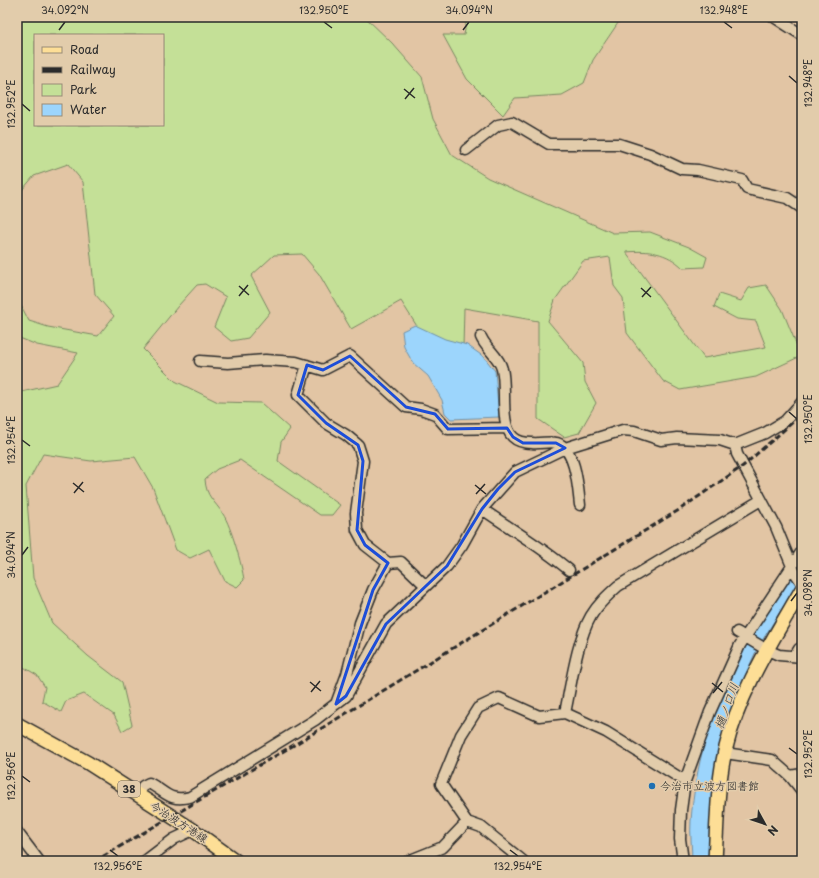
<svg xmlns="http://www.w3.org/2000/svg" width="819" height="878" viewBox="0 0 819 878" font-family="'Playpen Sans','Klee One',sans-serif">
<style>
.green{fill:#c4e097;stroke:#788661;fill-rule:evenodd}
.water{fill:#9cd5fc;stroke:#6f91a8}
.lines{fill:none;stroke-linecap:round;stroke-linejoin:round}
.minor-casing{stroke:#2b2b2b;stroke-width:13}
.major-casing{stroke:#2b2b2b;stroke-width:16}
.minor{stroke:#e2ccab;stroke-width:10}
.major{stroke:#fdde96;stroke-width:13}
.rail{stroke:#2b2b2b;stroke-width:3;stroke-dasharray:6 3;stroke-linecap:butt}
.marked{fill:none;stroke:#1d4ed8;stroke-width:3;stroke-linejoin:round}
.ticks{fill:none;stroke:#2b2b2b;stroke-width:1.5}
.poi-dot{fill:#1f6fb2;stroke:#e2ccab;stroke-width:1.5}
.labels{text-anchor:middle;stroke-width:3;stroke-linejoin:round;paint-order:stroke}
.shield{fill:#e2ccab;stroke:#625b51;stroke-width:1}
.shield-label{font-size:10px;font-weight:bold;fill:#2b2b2b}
.poi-label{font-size:11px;fill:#2b2b2b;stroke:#e2ccab;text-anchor:start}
.street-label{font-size:11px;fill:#2b2b2b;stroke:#e2ccab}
.water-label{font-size:12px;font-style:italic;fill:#363c40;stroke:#e2ccab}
.neatline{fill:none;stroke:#2b2b2b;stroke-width:1.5}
.ticks-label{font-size:10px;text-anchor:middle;fill:#2b2b2b}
</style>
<rect width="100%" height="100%" fill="#e2c5a4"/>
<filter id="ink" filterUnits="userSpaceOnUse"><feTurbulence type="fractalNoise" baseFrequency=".025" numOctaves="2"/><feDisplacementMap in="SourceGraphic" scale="8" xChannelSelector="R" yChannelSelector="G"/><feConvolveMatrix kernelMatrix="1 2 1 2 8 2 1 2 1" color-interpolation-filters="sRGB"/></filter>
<g filter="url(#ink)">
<!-- green -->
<path class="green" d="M17,17h348l27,26 30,34 11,42 19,36 36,23 125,55 37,-1 39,15 18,10 -3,10 -21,1c-16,-16 -35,-18 -57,-16l78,106 62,-11 -10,-26 -19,-2 -23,-12 5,-13 22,7 8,-13 17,-3 16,24 19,47 -45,21 -76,13 -17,-9 -36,-48 -4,-35 -9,-12 -4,-29 -27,4 -28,39 -7,21 35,42 2,19 11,21 -17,30 -15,4 -26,-18v-98l-74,-13 -1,39 -43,-16 -19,-30 -50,28 -32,-55 -17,-20 -28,1 -23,21 19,36 -22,26 -17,3 -17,-14 12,-30 -21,-13 -8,1 -19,21 -35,43 32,32 43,21 43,1 29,26 -9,13 -3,19 62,44 -8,10h-12l-80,-55 -23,9 -12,10c1,18 9,21 18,35 8,12 19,51 21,66l-7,7 -12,-6 -16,-32 -19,9 -14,-8 -23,-62 -18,-31 -44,4 -48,-7 -17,32 7,92 19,45 36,33 34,26 10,43 -10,6 -8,-16 -30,-21 -18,7 -5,11 -19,-11 3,-14 -8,-12 -17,-10 -3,-5v-267l40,-9 21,-31 -41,-8 -20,-8v-39l12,23 19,6 50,9 16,-20 -19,-22 -12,-112 -15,-18 -34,12 -17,20zM35,35h128v90h-128z
M467,17h149l2,6 -25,37 -9,23 -22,12 -47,3 -12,17 -36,-36 -24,-44h21z"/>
<!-- water -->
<path class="water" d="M415,325l30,14 22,6 17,12 11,14 4,46 -48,2 -6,-6 -3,-13 -14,-24 -15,-13 -9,-16 -2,-16z
M802,557v19l-45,73 -18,40 -12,36 -14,57 -5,79h-16c0,-13 -2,-27 -1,-40 4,-54 20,-109 43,-159z"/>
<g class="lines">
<defs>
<path id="minor" d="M774,17l28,18
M466,150l32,-25 14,-3 37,22h70l31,10 32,15 16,1 44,10 5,9 40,9 15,10
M481,337c5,12 18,19 21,32 5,18 -3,55 11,68 5,5 12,6 19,6 8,1 18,-2 25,0 19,6 21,45 23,62
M200,361l28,2 37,-3 31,2 27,8 27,-14 56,51 15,2 14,5 13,15 59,-1
M307,365l-9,30 28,28 20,12 12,10 5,16 -7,52 1,17 8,15 23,18 -15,27 -13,33 -13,51 -11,30
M735,445l2,9 39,73 18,44 8,12
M482,509c29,20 60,38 87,61
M388,563l13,-1 25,24
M737,632l30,18 12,5 23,2
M795,656l4,-7 3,-1
M565,713c6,-28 12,-73 26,-97 7,-12 17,-21 27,-30l143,-86
M725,753l47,7 18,16 12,15
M790,776l12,-2
M136,794l7,-8 6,-3c17,9 20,19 41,14l125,-77 31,-24 40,-72 61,-58 15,-21 20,-36 33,-37 50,-24 58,-18 11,1 27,9 16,-2 43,2 15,5 30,-12 20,-12 17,-19
M17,832l22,29
M145,861l29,-22 19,-9
M408,861l35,-14 24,-25
M523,861l-42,-34 -14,-5 -26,-38 20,-49 17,-27 21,-10 40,18 26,-3 41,19 79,49
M683,861l-3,-22 1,-29 4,-29 25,-69 30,-67 62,-94"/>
<path id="major" d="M17,724l71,39 105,67 43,31
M715,861c2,-36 2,-74 10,-110 14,-59 47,-110 77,-162"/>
</defs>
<!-- minor casing -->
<use href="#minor" class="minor-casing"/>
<!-- major casing -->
<use href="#major" class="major-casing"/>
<!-- minor -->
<use href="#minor" class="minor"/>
<!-- major -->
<use href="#major" class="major"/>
<!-- rail -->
<path class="rail" d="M95,861l204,-119 380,-232 64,-44 59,-52"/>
</g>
</g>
<!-- marked area -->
<path class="marked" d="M350,356l56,51 29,7 13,15 59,-1 6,9 10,6h33l9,5 -50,24 -17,17 -16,20 -35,57 -61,58 -40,72 -10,8 37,-114 15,-27 -23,-18 -8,-15 6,-69 -5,-16 -32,-22 -28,-28 9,-30 16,5z"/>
<!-- ticks -->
<path class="ticks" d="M324,22l8,6M724,22l8,6M59,30l6,-8M463,30l6,-8M789,76l8,7M404,89l11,9M405,99l9,-11M22,104l8,7M239,286l10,9M641,288l10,9M239,296l9,-11M642,297l9,-10M789,412l8,7M22,440l8,6M73,483l11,9M475,485l11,9M74,493l9,-11M476,494l9,-10M22,555l6,-8M791,601l6,-8M310,682l11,9M712,683l11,9M311,692l9,-11M713,693l9,-11M789,748l8,6M22,776l8,6M110,850l8,6M510,850l8,6"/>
<!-- markers -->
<circle class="poi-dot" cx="652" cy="786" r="4"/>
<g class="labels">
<!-- shield labels -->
<rect class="shield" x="118" y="781" width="22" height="16" rx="3"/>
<g class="shield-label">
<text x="129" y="793">38</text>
</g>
<!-- poi labels -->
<g class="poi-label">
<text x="660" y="790">今治市立波方図書館</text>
</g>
<!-- street labels -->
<g class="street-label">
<text transform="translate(179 822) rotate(33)" y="4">今治波方港線</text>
</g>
<!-- water labels -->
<g class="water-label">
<text transform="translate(727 706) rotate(-70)" y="4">樋ノ口川</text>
</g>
</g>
<!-- margin -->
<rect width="819" height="878" fill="none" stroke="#e2ccab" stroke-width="44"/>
<!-- legend -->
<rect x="34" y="34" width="130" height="92" fill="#e2ccab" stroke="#998c78"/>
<rect x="42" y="47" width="20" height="6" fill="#fdde96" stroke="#998c78"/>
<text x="70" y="54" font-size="12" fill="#2b2b2b">Road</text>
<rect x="42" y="67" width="20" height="6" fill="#2b2b2b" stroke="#998c78"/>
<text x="70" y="74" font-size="12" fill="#2b2b2b">Railway</text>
<rect x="42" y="84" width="20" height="12" fill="#c4e097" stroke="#998c78"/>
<text x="70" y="94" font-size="12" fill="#2b2b2b">Park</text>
<rect x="42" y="104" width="20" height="12" fill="#9cd5fc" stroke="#998c78"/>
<text x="70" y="114" font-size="12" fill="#2b2b2b">Water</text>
<!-- north arrow -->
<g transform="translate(765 824) rotate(130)" stroke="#e2ccab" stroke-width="3" paint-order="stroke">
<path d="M0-3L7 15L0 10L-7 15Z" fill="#2b2b2b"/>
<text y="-6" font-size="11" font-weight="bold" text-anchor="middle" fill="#2b2b2b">N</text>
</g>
<rect x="22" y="22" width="775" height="834" class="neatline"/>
<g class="ticks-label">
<text x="65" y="14">34.092°N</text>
<text x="324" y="14">132.950°E</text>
<text x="469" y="14">34.094°N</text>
<text x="724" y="14">132.948°E</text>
<text transform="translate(808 83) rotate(-90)" y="4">132.948°E</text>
<text transform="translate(11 104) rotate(-90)" y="4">132.952°E</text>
<text transform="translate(808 419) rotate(-90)" y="4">132.950°E</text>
<text transform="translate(11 440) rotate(-90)" y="4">132.954°E</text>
<text transform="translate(11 555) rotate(-90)" y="4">34.094°N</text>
<text transform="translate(808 593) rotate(-90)" y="4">34.098°N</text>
<text transform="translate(808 754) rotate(-90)" y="4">132.952°E</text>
<text transform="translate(11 776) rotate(-90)" y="4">132.956°E</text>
<text x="118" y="870">132.956°E</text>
<text x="518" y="870">132.954°E</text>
</g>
</svg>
